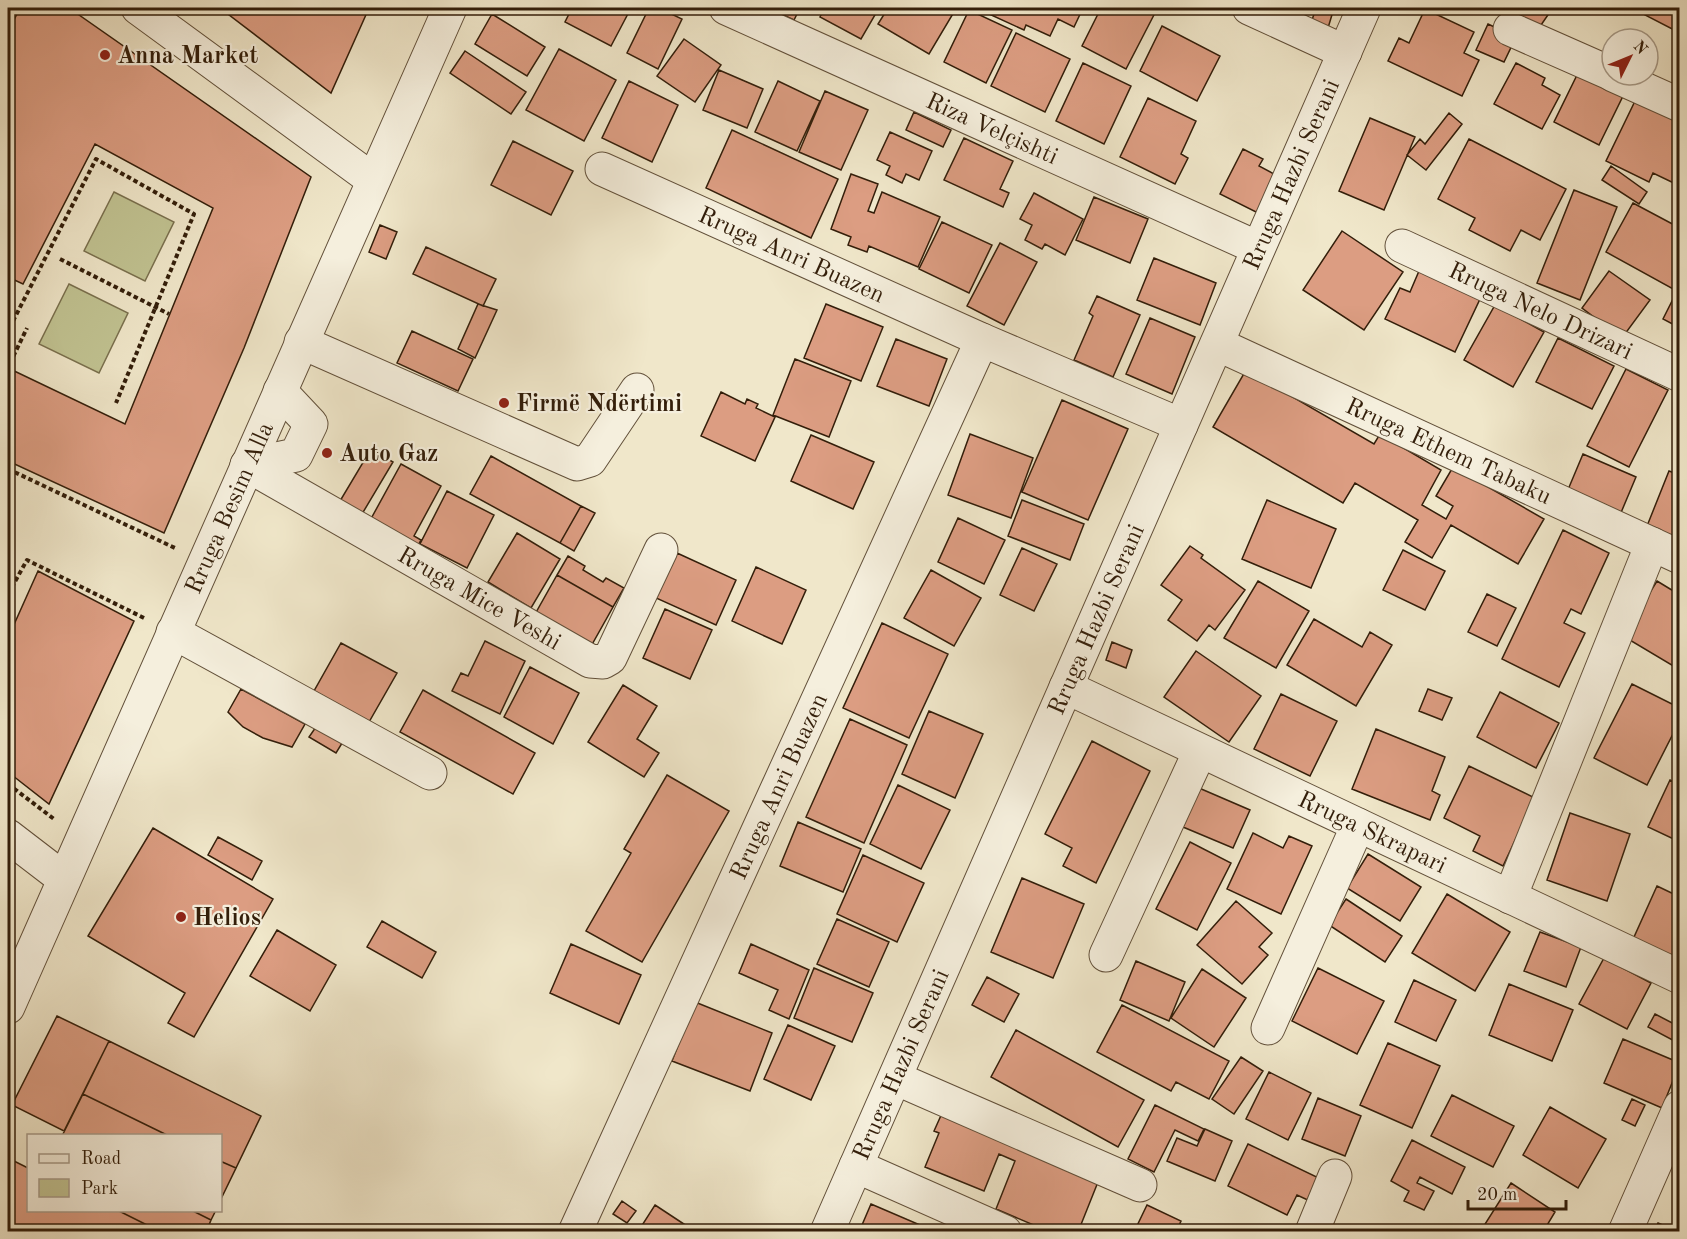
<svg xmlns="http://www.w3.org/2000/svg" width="1687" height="1239" viewBox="0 0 1687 1239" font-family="'Old Standard TT',serif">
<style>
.green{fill:#c1c392;stroke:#7a704e;stroke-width:1.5}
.building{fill:#dc9d82;stroke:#331e0a;stroke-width:1.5}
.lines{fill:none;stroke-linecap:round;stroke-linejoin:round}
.minor-casing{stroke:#62503a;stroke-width:35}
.path{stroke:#331e0a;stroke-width:4;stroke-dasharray:4.5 3;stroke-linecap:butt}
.minor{stroke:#f5efdd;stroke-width:33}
.poi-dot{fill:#8f2418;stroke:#f5efdd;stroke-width:2}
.labels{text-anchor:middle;stroke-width:4.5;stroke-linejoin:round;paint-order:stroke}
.poi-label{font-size:24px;font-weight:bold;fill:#331e0a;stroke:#f5efdd;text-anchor:start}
.street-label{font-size:24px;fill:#331e0a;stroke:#f5efdd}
</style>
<rect width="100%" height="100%" fill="#f0e7ca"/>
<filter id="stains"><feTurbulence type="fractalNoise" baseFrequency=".00333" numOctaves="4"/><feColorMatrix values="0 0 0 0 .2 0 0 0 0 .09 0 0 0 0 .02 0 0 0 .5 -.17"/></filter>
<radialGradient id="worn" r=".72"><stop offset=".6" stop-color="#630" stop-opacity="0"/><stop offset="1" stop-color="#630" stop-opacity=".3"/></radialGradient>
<!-- green -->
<path class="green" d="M114,192l60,30 -29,59 -61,-30z
M69,284l59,29 -29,60 -60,-29z"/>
<!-- building -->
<path class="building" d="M20,8h49l242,169 -67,171 -80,185 -156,-72v-93l117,56 88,-216 -118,-64 -72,140 -15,-7v-245z
M220,8h149l-38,85z
M572,8h59l-20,38 -46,-24z
M649,8h10l23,11 -24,50 -31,-16z
M768,8h32l-6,12z
M825,8h54l-18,31 -41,-22z
M888,8h59l7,4 -25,42 -51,-30z
M976,8h107l-9,19 -16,-8 -8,17 -24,-11 -2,5z
M1101,8l56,1 -31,60 -44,-23z
M1316,8h18l-6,20 -17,-5z
M1522,8h28l2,1 -13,19 -22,-13z
M1648,8h32v25l-35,-18z
M1425,9l49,23 -10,21 15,7 -17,36 -74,-35 11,-23 10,5z
M969,10l43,20 -26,53 -42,-21z
M492,14l53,33 -18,29 -52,-32z
M1488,24l28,13 -12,25 -28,-12z
M1162,26l58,30 -23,45 -57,-30z
M1016,33l54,26 -25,53 -54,-26z
M684,39l37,26 -26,37 -38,-26z
M559,49l57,31 -32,61 -58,-31z
M465,51l61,41 -15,22 -61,-41z
M1083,63l48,23 -27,58 -48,-23z
M1516,63l29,15 -3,7 18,10 -18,34 -48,-25z
M719,70l44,19 -16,39 -44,-18z
M1579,71l45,23 -25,51 -45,-23z
M629,81l49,24 -26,57 -50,-24z
M778,81l42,20 -23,50 -42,-19z
M825,91l43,19 -27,60 -42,-18z
M1637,97l43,21v68l-27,-13 -4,9 -43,-21z
M1148,98l48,23 -15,33 7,4 -13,26 -55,-27z
M914,112l37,18 -8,17 -37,-17z
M1449,113l13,11 -36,46 -19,-15 13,-16 5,5z
M1370,118l45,19 -31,73 -45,-19z
M732,130l106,49 -27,59 -105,-50z
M890,132l42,19 -13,29 -13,-6 -4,9 -16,-8 4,-9 -13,-6z
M964,138l49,23 -13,28 9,4 -6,14 -59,-27z
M1469,139l97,50 -26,51 -19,-10 -11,21 -41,-21 6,-12 -37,-19z
M513,141l60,30 -22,44 -60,-30z
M1243,149l20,10 -4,7 17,9 -18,38 -38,-19z
M1611,166l36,26 -8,12 -37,-24z
M851,174l27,10 -10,27 6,2 8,-21 58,25 -22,50 -49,-21 -2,6 -19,-7 3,-8 -20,-8z
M1574,190l43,17 -37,93 -43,-17z
M1034,193l49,26 -18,36 -20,-11 -3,5 -17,-9 7,-15 -12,-6z
M1094,197l54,22 -18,44 -54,-23z
M1633,203l47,25v100l-17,-9 14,-28 -71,-39z
M942,222l50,23 -23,48 -50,-24z
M380,225l17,7 -11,27 -17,-7z
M1342,231l61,41 -39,58 -61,-40z
M1000,243l37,19 -33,63 -37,-19z
M426,247l70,32 -13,27 -70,-32z
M1154,258l62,25 -16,42 -63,-25z
M1419,271l61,28 -25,53 -70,-33 15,-31 10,4z
M1609,271l41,29 -28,38 -40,-30z
M1097,296l43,19 -27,62 -39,-17 19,-44 -4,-3z
M478,304l19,6 -22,48 -17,-9z
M826,304l57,23 -22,54 -57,-23z
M1495,305l49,27 -31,55 -49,-27z
M1150,318l45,19 -23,57 -46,-20z
M412,331l61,28 -15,32 -61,-28z
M1558,338l56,28 -22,43 -56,-27z
M896,339l51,20 -18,47 -52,-20z
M795,359l56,22 -22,56 -56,-22z
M1626,369l42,21 -39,77 -42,-21z
M1246,370l128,74 6,-10 61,36 -19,35 24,14 7,-13 -17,-10 17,-29 91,52 -26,45 -67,-39 -19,33 -27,-16 13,-22 -63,-37 -12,20 -130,-76z
M721,392l24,12 2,-5 11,5 -2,4 19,9 -20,44 -54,-25z
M1062,400l66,29 -40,91 -66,-28z
M970,434l63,24 -22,60 -63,-23z
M811,435l63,27 -21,47 -62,-28z
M371,449l22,13 -31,52 -22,-13z
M1583,454l53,23 -16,38 -53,-23z
M491,456l90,50 -21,37 -90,-49z
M401,464l40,22 -27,50 7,4 -8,14 -46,-28z
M1669,471l11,4v64l-33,-13z
M447,491l47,24 -27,53 -47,-24z
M1022,500l62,24 -14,36 -62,-24z
M1267,500l69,29 -25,59 -69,-29z
M581,506l14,7 -21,38 -14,-8z
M958,518l47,22 -21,44 -46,-22z
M1563,530l46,23 -28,61 -10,-5 -7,14 21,10 -26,54 -57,-28z
M517,533l43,26 -29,49 -43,-26z
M1190,546l13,9 -2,3 44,32 -30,40 -6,-5 -12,16 -29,-21 14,-20 -21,-15z
M1022,548l35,16 -23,47 -34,-16z
M1403,550l42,21 -20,39 -42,-20z
M677,553l59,27 -20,45 -60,-27z
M568,556l17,10 -2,4 20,12 3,-4 18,10 -11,19 -56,-32z
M756,567l50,23 -24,54 -50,-23z
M931,570l50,28 -27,48 -50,-28z
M38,571l96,50 -85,183 -41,-32v-134z
M557,575l56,32 -23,41 -56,-32z
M1258,581l51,30 -33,57 -52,-30z
M1657,581l23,14v64l-5,8 -52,-31z
M1487,594l29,14 -19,38 -29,-14z
M665,609l47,21 -22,49 -47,-21z
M1314,619l48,28 8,-15 22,13 -36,61 -69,-41z
M882,623l66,31 -39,84 -66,-30z
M485,641l40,20 -25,53 -48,-23 9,-18 7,3z
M1112,642l20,8 -6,18 -20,-8z
M341,643l56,30 -28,49 -55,-31z
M1196,651l65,45 -32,46 -65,-45z
M530,667l49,26 -26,51 -49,-27z
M1632,684l48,24v12l-33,65 -53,-27z
M623,685l34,21 -20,33 22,14 -15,24 -56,-35z
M241,689l64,35 -13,23 -29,-9 -20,-11 -15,-15z
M1428,689l24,9 -10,22 -23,-9z
M423,690l112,63 -22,41 -113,-62z
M1500,692l59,31 -23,45 -59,-31z
M1281,694l56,27 -27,55 -56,-27z
M929,711l54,23 -28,64 -53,-24z
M850,719l57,26 -43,98 -58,-26z
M318,724l26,16 -8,13 -27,-16z
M1376,729l69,28 -13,34 8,4 -10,25 -78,-31z
M1092,741l58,30 -54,112 -33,-17 9,-18 -27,-14z
M1469,766l66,32 -32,68 -30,-15 7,-15 -36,-18z
M667,775l62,36 -87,151 -56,-31 45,-78 -7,-4z
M1670,780l10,5v57l-32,-15z
M898,785l52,25 -29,59 -51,-25z
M1199,788l51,22 -17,38 -50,-21z
M1570,813l60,21 -23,67 -60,-21z
M798,822l63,27 -18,43 -63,-26z
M153,828l120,71 -79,138 -26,-14 17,-30 -97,-57z
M1253,833l30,15 6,-12 23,10 -31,68 -54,-25z
M218,837l44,24 -10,19 -44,-25z
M1190,842l41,21 -34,67 -41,-21z
M1368,854l53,33 -21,34 -53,-33z
M863,855l61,28 -27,59 -60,-28z
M1022,878l62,26 -31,74 -62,-26z
M1657,886l23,11v47l-11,20 -39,-18z
M1447,894l63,38 -35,59 -63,-38z
M1346,899l56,37 -17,26 -56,-37z
M1236,901l36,32 -13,14 9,8 -26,29 -45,-39z
M837,919l52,23 -20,45 -52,-23z
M382,921l54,31 -14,26 -55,-31z
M277,930l59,35 -26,46 -60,-35z
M1540,932l41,15 -15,40 -42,-16z
M571,944l70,31 -22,49 -69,-31z
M751,944l58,26 -20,49 -20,-9 9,-20 -39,-17z
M1604,958l47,25 -24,46 -48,-25z
M1136,961l49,21 -16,39 -49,-21z
M814,968l59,25 -21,49 -58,-24z
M1318,968l66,33 -27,53 -65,-33z
M1202,969l44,29 -32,49 -43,-29z
M987,977l32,17 -15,28 -32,-17z
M1414,980l42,20 -20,41 -41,-19z
M1509,984l64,26 -21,51 -63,-26z
M695,1002l77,31 -22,58 -78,-30z
M1122,1005l107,56 -20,38 -33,-17 -5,9 -74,-39z
M1655,1014l25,13v17l-32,-17z
M57,1016l52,25 -45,90 -52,-26z
M788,1025l47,21 -24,54 -47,-21z
M1016,1030l128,70 -26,47 -127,-70z
M1623,1039l57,24 -18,45 -58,-25z
M109,1041l152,75 -25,52 -16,-7v-25h-51l-86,-42z
M1388,1043l52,23 -28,62 -52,-23z
M1241,1057l22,14 -29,43 -22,-15z
M1269,1072l42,21 -23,47 -42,-21z
M83,1094l86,42h-107z
M1452,1095l62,31 -21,41 -62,-31z
M1318,1098l43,18 -16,40 -43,-17z
M1632,1099l13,6 -10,21 -13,-6z
M1155,1105l49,24 -6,12 -23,-11 -21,42 -26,-13z
M1550,1107l56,32 -28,49 -55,-33z
M943,1111l157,66 -22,55h-28l-54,-23 19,-48 -16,-7 -15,37 -59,-24 14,-34 -5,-2z
M1205,1129l27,12 -17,40 -48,-20 10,-23 20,8z
M1412,1140l53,27 -13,27 -32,-17 -3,6 17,8 -10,19 -20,-9 5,-10 -18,-10z
M1248,1144l75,36 -11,22 -15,-7 -10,20 -59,-29z
M8,1158l20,10v42h89l44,22h-141l-12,-6z
M220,1161l16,7 -16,33z
M1511,1183l44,29 -12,20h-63z
M622,1201l14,10 -9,12 -14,-9z
M871,1204l63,27v1h-75z
M655,1205l41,27 -57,-2z
M1147,1205l34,16 -5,11h-42z
M117,1210h74l20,10 -5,12h-45z
M191,1210h25l-5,10z
M1658,1223l20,9h-24z"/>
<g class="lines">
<defs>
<g id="minor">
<path d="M138,8l235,172"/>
<path id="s1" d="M726,8l532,240"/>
<path d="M1249,8l96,44"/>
<path d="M1510,29l102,45"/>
<path d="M1613,75l67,30"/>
<path id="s2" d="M602,169l380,171"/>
<path id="s3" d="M1402,246l278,129"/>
<path d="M301,342l276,122 13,-4 47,-70"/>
<path id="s4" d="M1217,344l463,213"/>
<path id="s5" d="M247,465l343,196 13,1 7,-4 51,-108"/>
<path d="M247,465l49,-10 15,-31 -31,-33"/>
<path d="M173,632l257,141"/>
<path id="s6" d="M1066,687l614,290"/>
<path d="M8,836l56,43"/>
<path d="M1510,897l142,-353"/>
<path d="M1106,955l94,-204"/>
<path id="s7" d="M8,1007l442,-999"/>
<path d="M1268,1028l90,-203"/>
<path d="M895,1078l245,107"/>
<path d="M856,1166l149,66"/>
<path id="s8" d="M575,1232l407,-892 199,85"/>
<path id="s9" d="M827,1232l537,-1224"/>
<path d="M1312,1232l23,-56"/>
<path d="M1625,1232l55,-125"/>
</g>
</defs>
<!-- minor casing -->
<use href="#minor" class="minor-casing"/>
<!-- path -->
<path class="path" d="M60,259l109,55
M13,321l83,-162 98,55 -78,189
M8,357l4,2 15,-31
M8,469l167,79
M8,594l19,-34 117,58
M8,784l46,35"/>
<!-- minor -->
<use href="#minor" class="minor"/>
</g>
<!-- markers -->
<g class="poi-dot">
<circle cx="105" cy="55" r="6"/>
<circle cx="504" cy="403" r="6"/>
<circle cx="327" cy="453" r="6"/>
<circle cx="181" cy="917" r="6"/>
</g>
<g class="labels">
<!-- poi labels -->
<g class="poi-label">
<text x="117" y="63">Anna Market</text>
<text x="516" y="411">Firmë Ndërtimi</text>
<text x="339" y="461">Auto Gaz</text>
<text x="193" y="925">Helios</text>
</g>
<!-- street labels -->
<g class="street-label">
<text dy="8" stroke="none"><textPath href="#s1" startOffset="292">Riza Velçishti</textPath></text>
<text dy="8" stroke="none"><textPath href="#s9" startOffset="1155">Rruga Hazbi Serani</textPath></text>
<text dy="8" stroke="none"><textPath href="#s2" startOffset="208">Rruga Anri Buazen</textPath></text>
<text dy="8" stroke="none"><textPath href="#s3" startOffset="153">Rruga Nelo Drizari</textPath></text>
<text dy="8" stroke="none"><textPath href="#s4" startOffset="255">Rruga Ethem Tabaku</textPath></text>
<text dy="8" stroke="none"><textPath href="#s7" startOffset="546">Rruga Besim Alla</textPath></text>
<text dy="8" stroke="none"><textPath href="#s5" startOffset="268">Rruga Mice Veshi</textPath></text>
<text dy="8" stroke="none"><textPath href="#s9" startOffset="669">Rruga Hazbi Serani</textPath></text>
<text dy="8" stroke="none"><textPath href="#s8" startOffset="490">Rruga Anri Buazen</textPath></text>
<text dy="8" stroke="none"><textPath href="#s6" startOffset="339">Rruga Skrapari</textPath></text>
<text dy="8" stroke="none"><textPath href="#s9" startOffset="183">Rruga Hazbi Serani</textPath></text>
</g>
</g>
<!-- margin -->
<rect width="1687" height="1239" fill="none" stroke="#f0e7ca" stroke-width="30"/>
<rect x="9" y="9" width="1669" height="1221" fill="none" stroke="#331e0a" stroke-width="3"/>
<rect x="15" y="15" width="1657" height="1209" fill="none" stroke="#331e0a" stroke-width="1.5"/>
<!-- legend -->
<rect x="27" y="1134" width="195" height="78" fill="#f5efdd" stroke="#a79b89" stroke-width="1.5"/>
<rect x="39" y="1154" width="30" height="9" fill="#f5efdd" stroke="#a79b89" stroke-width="1.5"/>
<text x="81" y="1164" font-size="18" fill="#331e0a">Road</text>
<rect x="39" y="1179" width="30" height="18" fill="#c1c392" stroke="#a79b89" stroke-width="1.5"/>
<text x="81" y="1194" font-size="18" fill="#331e0a">Park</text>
<!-- north arrow -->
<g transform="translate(1630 57) rotate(47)"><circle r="28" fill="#f5efdd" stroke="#a79b89" stroke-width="1.5"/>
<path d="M0-4.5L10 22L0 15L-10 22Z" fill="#8f2418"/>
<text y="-9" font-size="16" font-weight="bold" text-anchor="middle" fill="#331e0a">N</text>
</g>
<!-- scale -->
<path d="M1468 1200v9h98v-9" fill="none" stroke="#331e0a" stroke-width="3"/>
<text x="1477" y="1200" font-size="18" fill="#331e0a" stroke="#f5efdd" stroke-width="4.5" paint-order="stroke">20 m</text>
<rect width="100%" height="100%" filter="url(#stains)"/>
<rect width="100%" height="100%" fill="url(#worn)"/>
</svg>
